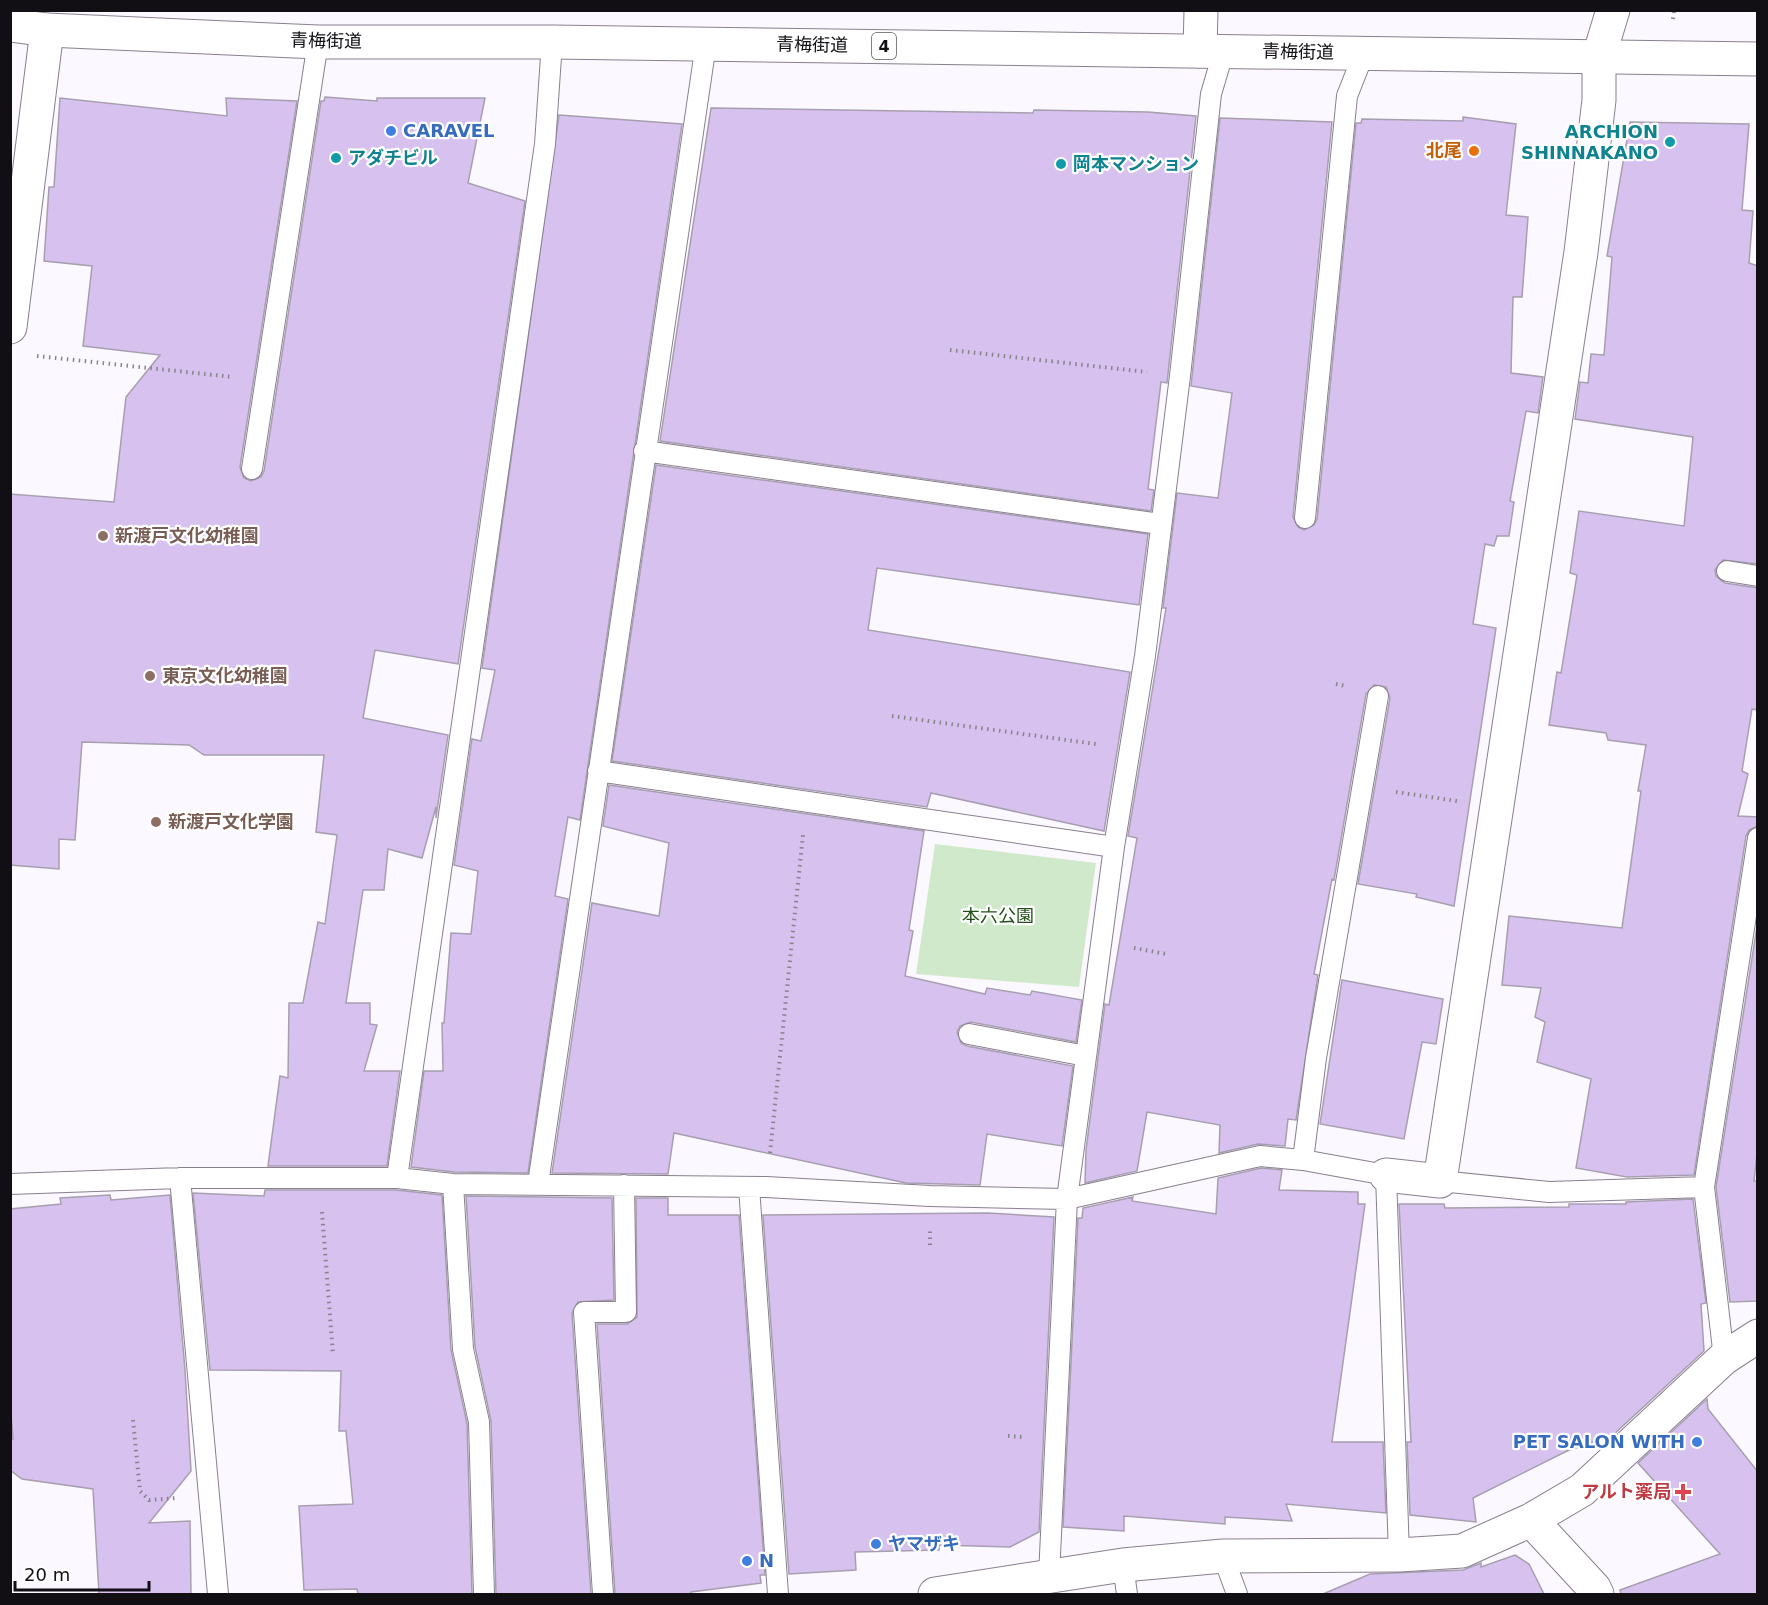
<svg xmlns="http://www.w3.org/2000/svg" width="1768" height="1605" viewBox="0 0 1768 1605" font-family="'DejaVu Sans','Noto Sans JP',sans-serif">
<style>
.green{fill:#d1e9cb}
.building{fill:#d7c1ef;stroke:#a79fb0;stroke-width:1.5}
.lines{fill:none;stroke-linecap:round;stroke-linejoin:round}
.service-casing{stroke:#897f8f;stroke-width:22}
.minor-casing{stroke:#897f8f;stroke-width:35}
.primary-casing{stroke:#897f8f;stroke-width:35}
.path{stroke:#88848a;stroke-width:4;stroke-dasharray:1.5 4.5;stroke-linecap:butt}
.service{stroke:#fff;stroke-width:20}
.minor{stroke:#fff;stroke-width:33}
.primary{stroke:#fff;stroke-width:33}
.shop-dot{fill:#3f7fe0;stroke:#fff;stroke-width:2}
.culture-dot{fill:#0f9aa8;stroke:#fff;stroke-width:2}
.food-dot{fill:#e8710a;stroke:#fff;stroke-width:2}
.education-dot{fill:#8d6e63;stroke:#fff;stroke-width:2}
.health-dot{fill:#e0444e;stroke:#fff;stroke-width:2}
.labels{text-anchor:middle;stroke-width:4.5;stroke-linejoin:round;paint-order:stroke}
.shield{fill:#fff;stroke:#59575a;stroke-width:1.5}
.shield-label{font-size:16px;font-weight:bold;fill:#120f14}
.street-label{font-size:18px;fill:#120f14;stroke:#fff}
.shop-label{font-size:18px;font-weight:bold;fill:#366cbe;stroke:#fff;text-anchor:start}
.culture-label{font-size:18px;font-weight:bold;fill:#0d838f;stroke:#fff;text-anchor:start}
.food-label{font-size:18px;font-weight:bold;fill:#c56008;stroke:#fff;text-anchor:end}
.education-label{font-size:18px;font-weight:bold;fill:#785e54;stroke:#fff;text-anchor:start}
.park-label{font-size:18px;fill:#244f19;stroke:#fff}
.health-label{font-size:18px;font-weight:bold;fill:#be3a42;stroke:#fff;text-anchor:end}
</style>
<rect width="100%" height="100%" fill="#fcf8ff"/>
<!-- green -->
<path class="green" d="M935,844l161,19 -17,124 -163,-13z"/>
<!-- building -->
<path class="building" d="M325,97l52,4v-3h108l-17,85 57,18 -67,463 -83,-14 -12,68 85,17 -12,83v-11l-14,51 -34,-9 -4,41h-21l-17,113h24v21l7,1 -13,46h36l-13,95h-119l12,-90 8,2 1,-75h14l15,-81 7,2 12,-89 -21,-3 8,-77h-120l-15,-10 -107,-3 -7,98 -16,-1v30l-49,-4v-371l104,8 12,-105 34,-42 -77,-9 9,-80 -48,-5 5,-74h5l6,-89 167,18 -1,-18 71,3 -57,366 4,11 7,3 10,-4 3,-6 57,-370h3z
M711,108l322,5 1,-3 114,2 48,4 -29,267 -6,-1 -13,107 6,1 -3,21 -491,-70z
M559,115l123,9 -102,696 -12,-3 -13,79 13,3 -40,274 -74,-1 -43,-5 13,-96h19l-1,-48h2l7,-90 20,1 7,-63 -24,-6 18,-126 9,2 14,-71 -13,-2z
M1463,117l53,7 -10,91 22,2 -6,80h-9l-2,76 32,4 -5,36 -12,-2 -16,90 4,1 -5,34h-12l-3,10 -9,-2 -12,80 23,4 -42,278 -38,-9 1,-3 -59,-10 32,-186 -4,-11 -12,-2 -8,9 -32,186 -2,-1 -3,16 -15,79 4,1 -22,145 -8,-1 -3,27 -27,-2 -39,9 1,-28 -73,-13 -10,59 -52,12 1,-33 19,-146 4,1 28,-167 -9,-2 38,-228h-3l14,-115 41,5 14,-105 -41,-7 29,-268 112,4 -39,395 5,10 6,3 10,-5 3,-6 39,-396h5l1,-4 101,2z
M1630,122l119,2 -7,86 11,1 -4,52 9,3v298l-35,-4 -8,10 1,6 9,7 33,5v122l-6,-1 -10,62 6,3 -10,42 20,1v9l-9,4 -3,6 -52,339 -67,2 -51,-9 15,-89 -54,-17 8,-40 -10,-5 6,-29 -39,-3 7,-69 113,12 19,-137h-3l8,-46 -38,-5 -2,-7 -57,-8 8,-53 4,1 16,-98 -7,-2 9,-62 105,15 9,-89 -118,-18 5,-37 8,1 3,-29 13,1 8,-98 -5,-1z
M656,465l492,69 -9,71 -262,-37 -9,62 262,42 -26,159 -173,-38 -4,14 -315,-46z
M609,785l315,46 -15,99 4,1 -8,45 80,18 2,-6 43,7 2,-4 50,9 -6,42 -105,-20 -11,4 -3,6 4,11 6,3 106,20 -11,80 -75,-12 -7,51 -74,-2 -232,-50 -6,41 -116,-1 40,-270 67,13 10,-73 -66,-17z
M1758,920v225l-4,36h4v120l-28,1 -14,-115z
M1342,980l101,19 -7,45 -14,-2 -18,97 -84,-15z
M1261,1168l21,2 -3,20 79,2v12h7l-33,238h51l3,71 -100,-9 6,17 -67,-4v7l-101,-8v15l-61,-4 15,-309h4l1,-10 50,-11 -1,4 84,13 2,-36z
M265,1190h131l46,5 9,155 16,73 5,171h-114l-1,-5 -53,1 -5,-84 54,-2 -7,-73h-7l2,-60 -131,-1 -17,-177 71,3z
M110,1195l1,5 59,-5 15,175 6,101 -42,52 41,-2 1,73h-92l-6,-105 -71,-10 -12,-9v-30l3,-1 -3,-41v-189l51,-5 -1,-6z
M466,1196l146,2 2,102 -36,2 -6,11 19,281h-95l-5,-173 -16,-74z
M636,1198h32v17h71l26,360h-5l1,8 -70,9v2h-76l-18,-270h30l10,-7z
M1693,1199l13,104 -5,1 3,47 -91,84 -46,16 -94,47 3,24 -66,-7 -3,-73h4l-12,-238h45l1,4 124,-1v-3h57v-2z
M988,1213l66,4 -15,315 -29,15 -71,-2v5l-84,2 1,18 -67,4 -26,-359z
M1707,1399l1,10 50,63v122h-137l-1,-4 100,-36 -82,-91z
M1515,1555l14,9 15,30h-221l47,-20 93,-4 18,-7v4z"/>
<g class="lines">
<defs>
<path id="service" d="M644,451l516,73
M252,469l66,-427
M1305,518l42,-422 17,-43
M1727,571l31,5
M598,771l516,76
M969,1034l117,22
M1303,1160l13,-102 62,-362
M180,1178l38,416
M397,1178l148,-1034 7,-102
M1440,1181l109,11 155,-5
M10,1184l170,-6h217l56,6 313,3 164,9 137,3 193,-43 43,4 83,15 13,380
M453,1184l10,165 16,73 5,172
M538,1184l168,-1140
M749,1187l29,407
M1724,1358l-20,-171 54,-349
M1223,1556l14,38
M1123,1565l4,29
M1049,1576l18,-377 47,-352 31,-191 35,-280 31,-282 13,-44
M603,1594l-19,-282h42l-2,-127"/>
<path id="minor" d="M1200,51l1,-41
M10,327l37,-297
M1386,1175l54,6 141,-929 18,-152v-44l14,-46
M1531,1520l63,68 3,6
M935,1594l188,-29 100,-9 176,-1 63,-4 69,-31 51,-30 142,-132 34,-22"/>
<path id="primary" d="M10,25l37,5 271,12h234l1206,17"/>
</defs>
<!-- service casing -->
<use href="#service" class="service-casing"/>
<!-- minor casing -->
<use href="#minor" class="minor-casing"/>
<!-- primary casing -->
<use href="#primary" class="primary-casing"/>
<!-- path -->
<path class="path" d="M1673,19l1,-9
M950,350l197,22
M37,356l196,21
M1336,684l10,2
M892,716l204,28
M1396,792l61,9
M1134,948l32,6
M770,1153l33,-318
M322,1212l11,143
M930,1245v-17
M133,1420l7,71 9,9 29,-2
M1008,1436l14,1"/>
<!-- service -->
<use href="#service" class="service"/>
<!-- minor -->
<use href="#minor" class="minor"/>
<!-- primary -->
<use href="#primary" class="primary"/>
</g>
<!-- markers -->
<g class="shop-dot">
<circle cx="391" cy="131" r="6"/>
<circle cx="1697" cy="1442" r="6"/>
<circle cx="876" cy="1544" r="6"/>
<circle cx="747" cy="1561" r="6"/>
</g>
<g class="culture-dot">
<circle cx="1670" cy="142" r="6"/>
<circle cx="336" cy="158" r="6"/>
<circle cx="1061" cy="164" r="6"/>
</g>
<circle class="food-dot" cx="1474" cy="151" r="6"/>
<g class="education-dot">
<circle cx="103" cy="536" r="6"/>
<circle cx="150" cy="676" r="6"/>
<circle cx="156" cy="822" r="6"/>
</g>
<path class="health-dot" d="M1680 1483h6v6h6v6h-6v6h-6v-6h-6v-6h6z"/>
<g class="labels">
<!-- shield labels -->
<rect class="shield" x="872" y="33" width="24" height="26" rx="4.5"/>
<g class="shield-label">
<text x="884" y="52">4</text>
</g>
<!-- street labels -->
<g class="street-label">
<text transform="translate(326 41) rotate(1)" y="6">青梅街道</text>
<text transform="translate(812 45) rotate(1)" y="6">青梅街道</text>
<text transform="translate(1298 52) rotate(1)" y="6">青梅街道</text>
</g>
<!-- shop labels -->
<g class="shop-label">
<text x="403" y="137">CARAVEL</text>
<text x="1685" y="1448" text-anchor="end">PET SALON WITH</text>
<text x="888" y="1550">ヤマザキ</text>
<text x="759" y="1567">N</text>
</g>
<!-- culture labels -->
<g class="culture-label">
<text x="1658" y="138" text-anchor="end">ARCHION<tspan x="1658" dy="21">SHINNAKANO</tspan></text>
<text x="348" y="164">アダチビル</text>
<text x="1073" y="170">岡本マンション</text>
</g>
<!-- food labels -->
<g class="food-label">
<text x="1462" y="157">北尾</text>
</g>
<!-- education labels -->
<g class="education-label">
<text x="115" y="542">新渡戸文化幼稚園</text>
<text x="162" y="682">東京文化幼稚園</text>
<text x="168" y="828">新渡戸文化学園</text>
</g>
<!-- park labels -->
<g class="park-label">
<text x="998" y="922">本六公園</text>
</g>
<!-- health labels -->
<g class="health-label">
<text x="1671" y="1498">アルト薬局</text>
</g>
</g>
<!-- border -->
<rect width="1768" height="1605" fill="none" stroke="#120f14" stroke-width="24"/>
<!-- scale -->
<path d="M15 1581v9h134v-9" fill="none" stroke="#120f14" stroke-width="3"/>
<text x="24" y="1581" font-size="18" fill="#120f14" stroke="#ffffff" stroke-width="4.5" paint-order="stroke">20 m</text>
</svg>
